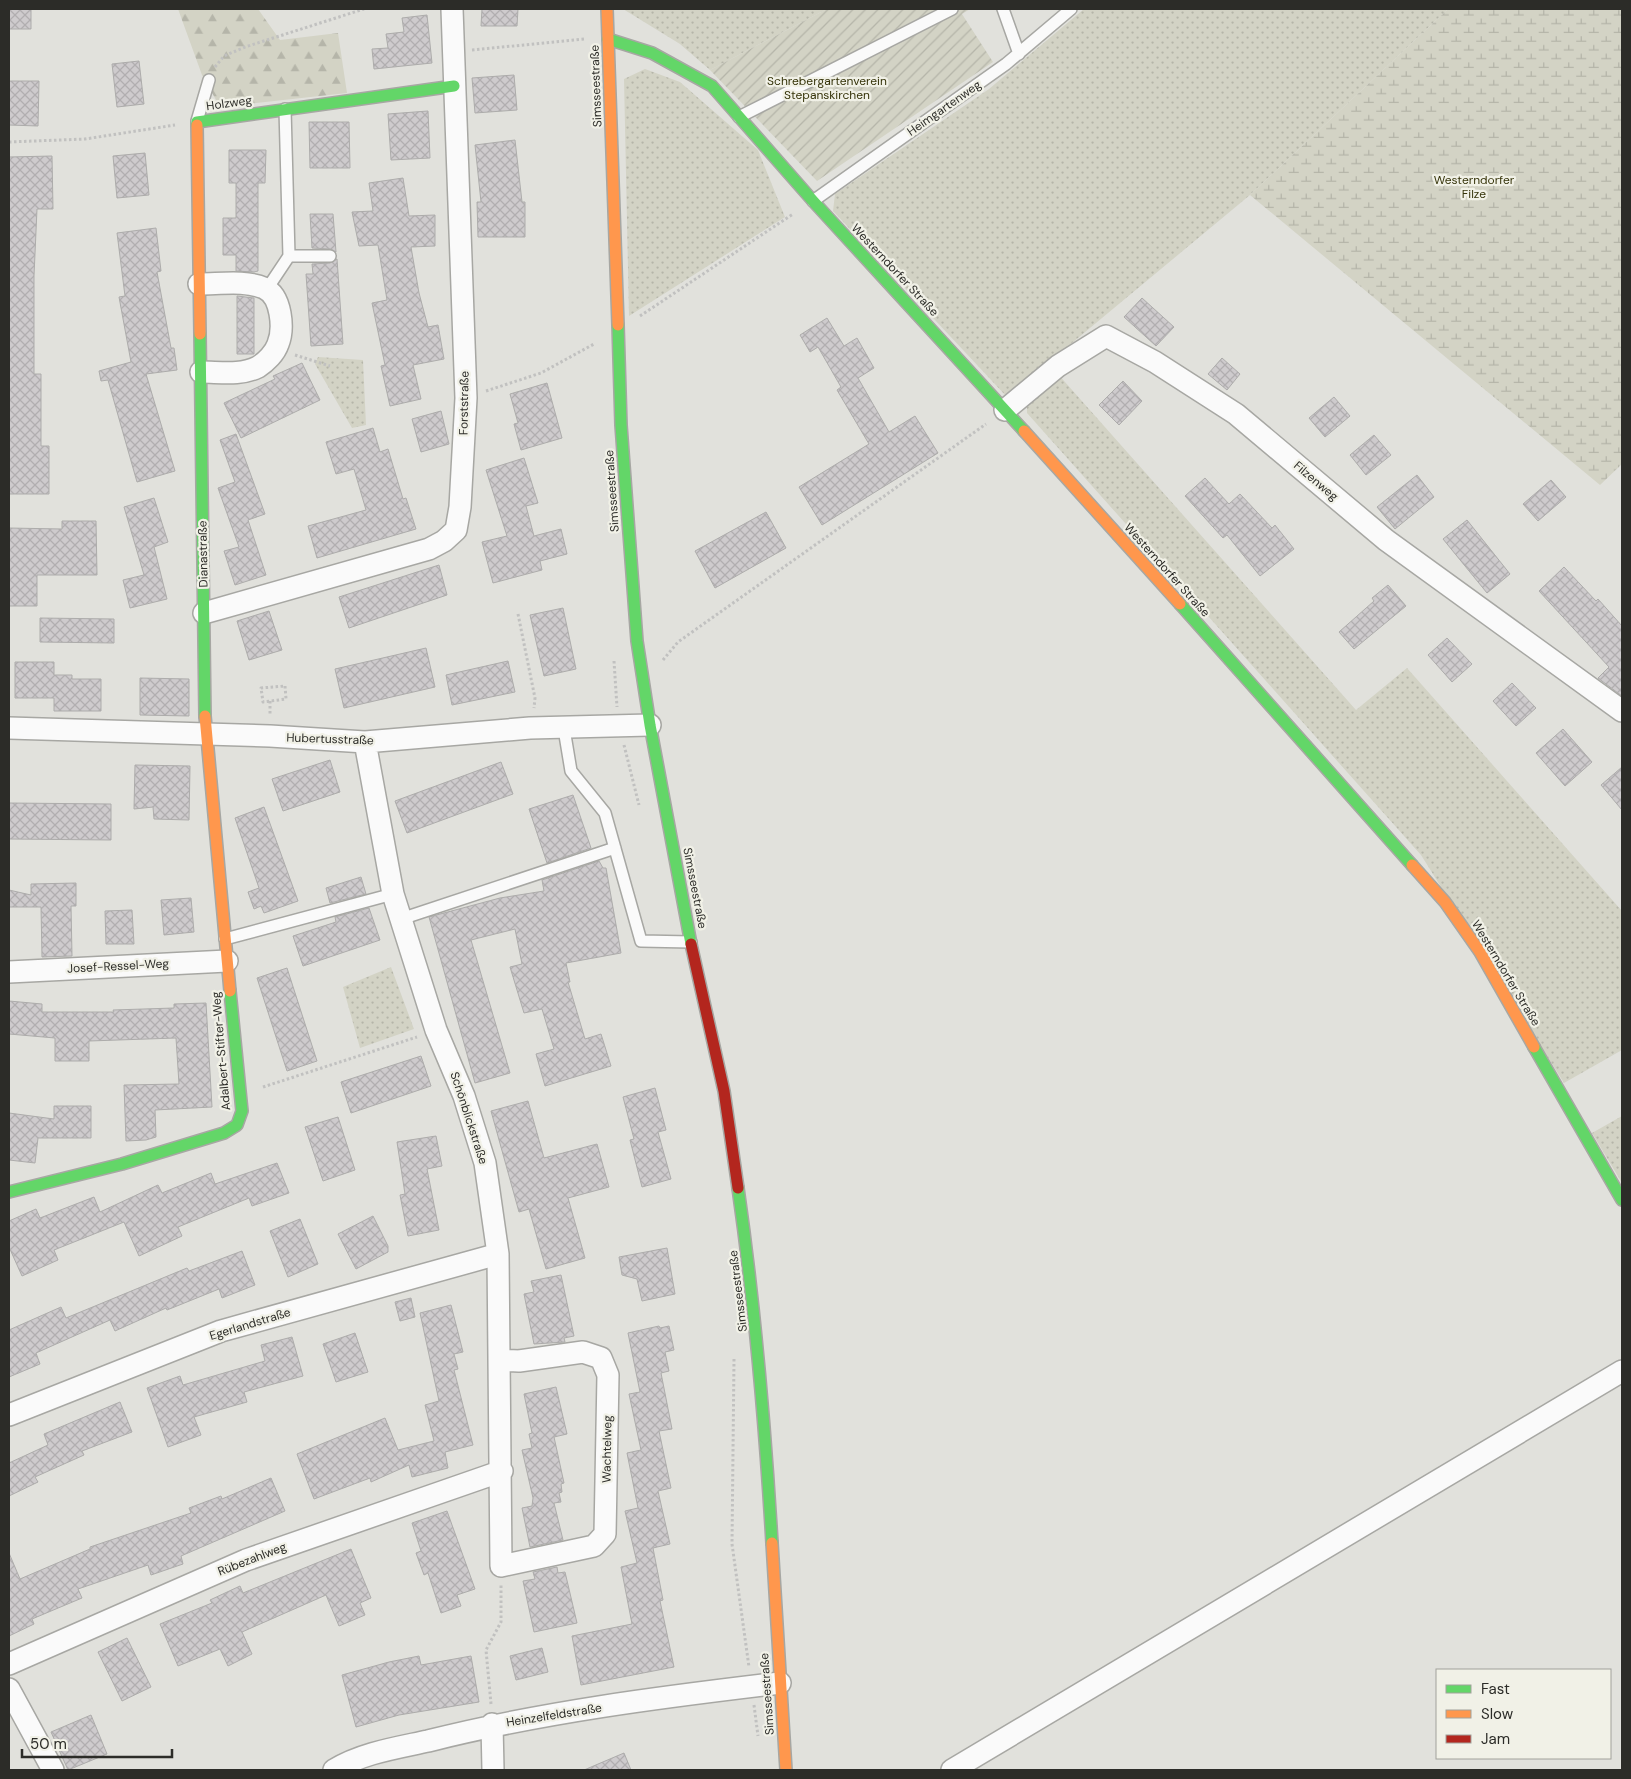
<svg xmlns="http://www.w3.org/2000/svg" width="1631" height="1779" viewBox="0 0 1631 1779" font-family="'DM Sans',sans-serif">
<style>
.grass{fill:url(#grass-dots)}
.forest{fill:url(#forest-firs)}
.wetland{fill:url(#wetland-marsh)}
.garden{fill:url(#garden-furrows)}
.building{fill:url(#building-cross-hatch);stroke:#adacab}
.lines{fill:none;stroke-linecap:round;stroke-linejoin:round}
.lane-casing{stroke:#a7a7a3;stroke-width:14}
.street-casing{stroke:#a7a7a3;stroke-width:24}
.fast-casing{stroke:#a7a7a3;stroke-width:14}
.slow-casing{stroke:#a7a7a3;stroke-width:14}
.jam-casing{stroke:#a7a7a3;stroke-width:14}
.path{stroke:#c1c1c0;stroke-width:3;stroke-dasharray:2.5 2.5;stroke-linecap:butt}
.lane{stroke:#fafafa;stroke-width:11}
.street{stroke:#fafafa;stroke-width:21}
.fast{stroke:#63d668;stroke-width:11}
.slow{stroke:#ff974d;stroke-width:11}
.jam{stroke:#b3261e;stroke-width:11}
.labels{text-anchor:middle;stroke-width:4.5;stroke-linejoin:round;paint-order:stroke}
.park-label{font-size:12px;fill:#36340a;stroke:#f1f1e7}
.street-label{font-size:12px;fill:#2c2c28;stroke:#f1f1e7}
</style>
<defs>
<pattern id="grass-dots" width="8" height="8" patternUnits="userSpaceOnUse" patternTransform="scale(1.25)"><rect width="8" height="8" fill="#d3d3c5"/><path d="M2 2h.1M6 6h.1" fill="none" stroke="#b5b5a9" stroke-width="1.8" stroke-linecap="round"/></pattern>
<pattern id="forest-firs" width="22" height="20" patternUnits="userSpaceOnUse" patternTransform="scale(1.25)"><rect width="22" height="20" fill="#d3d3c5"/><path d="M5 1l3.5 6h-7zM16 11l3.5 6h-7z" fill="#b5b5a9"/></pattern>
<pattern id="wetland-marsh" width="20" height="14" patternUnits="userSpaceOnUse" patternTransform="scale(1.25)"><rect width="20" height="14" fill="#d3d3c5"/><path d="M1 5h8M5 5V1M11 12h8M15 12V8" fill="none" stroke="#b5b5a9"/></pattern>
<pattern id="garden-furrows" width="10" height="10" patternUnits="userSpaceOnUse" patternTransform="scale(1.25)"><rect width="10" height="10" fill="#d3d3c5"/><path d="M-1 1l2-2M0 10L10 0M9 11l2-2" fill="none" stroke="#b5b5a9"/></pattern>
<pattern id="building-cross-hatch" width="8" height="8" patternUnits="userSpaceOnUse" patternTransform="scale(1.25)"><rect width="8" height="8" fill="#cecbcd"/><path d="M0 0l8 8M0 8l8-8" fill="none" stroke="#b1aeb0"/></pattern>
</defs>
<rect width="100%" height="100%" fill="#e1e1dc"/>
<!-- grass -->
<path class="grass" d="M623,9h204l-117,61 -30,-26z
M1084,9h364l-198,186 -243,202 -174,-186 2,-17 154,-105z
M645,69l35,13 78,68 27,67 -156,99 -5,-237z
M318,357l45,3 3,65 -14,3 -37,-64z
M1057,373l299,337 51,-42 215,243v139l-58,33 -143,-228 -394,-442v-10z
M391,967l23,62 -54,19 -17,-61z
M1622,1116v67l-30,-50z"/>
<!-- forest -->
<path class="forest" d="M178,9h80l22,31 58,-7 9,60 -127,14 -18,-32z"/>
<!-- wetland -->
<path class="wetland" d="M1448,9h174v455l-22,21 -350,-290z"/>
<!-- garden -->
<path class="garden" d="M827,9h143l-8,5 31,48 -176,119 -107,-111z"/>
<!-- building -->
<path class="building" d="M9,9h22v20h-22z
M482,9h36l-1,17h-36z
M427,15l5,48 -58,6 -2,-20 16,-1 -2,-14 18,-2 -2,-14z
M139,61l5,43 -27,3 -5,-43z
M514,75l3,35 -42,3 -3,-35z
M9,81h30l-1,45 -29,-1z
M428,111l2,47 -39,2 -3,-46z
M309,122h40l1,46h-40z
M515,140l7,62h3v35h-47l-1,-35h4l-6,-57z
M229,150h37l-1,33h-7v88l-4,1 -18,-1v-16h-13v-37h13v-35h-7z
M145,153l4,42 -32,3 -4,-42z
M52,156l1,53h-16l-3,67v98h7v72h8v48h-40v-337z
M403,178l6,38 26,-1v31l-24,1 8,46 9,34 10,-2 6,34 -31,6 8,34 -31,7 -9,-40 4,-1 -13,-62 15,-3 -9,-55 -19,1 -7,-34 21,-1 -4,-28z
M310,214h23l3,38 -6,-3 -18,-1z
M156,228l5,43 -4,1 14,76h3l3,22 -31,4 29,97 -38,11 -29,-102 -7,1 -2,-10 32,-9 -12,-65 6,-1 -8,-63z
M337,259l6,85 -32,2 -5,-72h7l-1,-10 18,-1z
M237,296l17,2v56h-17z
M1142,298l32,29 -18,19 -32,-29z
M827,318l17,28 13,-8 17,30 -16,10 31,54 26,-16 23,37 -116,72 -23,-38 70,-43 -32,-54 4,-3 -23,-40 -8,5 -10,-17z
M1222,358l18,16 -13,16 -19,-16z
M302,363l18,37 -79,38 -17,-35 51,-24 -2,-3z
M1123,381l19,20 -23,24 -20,-20z
M547,383l15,55 -41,12 -7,-26 4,-1 -8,-29z
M1334,397l16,19 -25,21 -16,-19z
M441,411l8,33 -28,8 -9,-33z
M373,428l7,24 8,-3 15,50 3,-1 10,31 -99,29 -9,-32 58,-16 -12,-41 -18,5 -10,-32z
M236,434l29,80 -17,6 18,55 -31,10 -11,-34 15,-4 -21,-59 17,-6 -15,-42z
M1374,435l17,20 -25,20 -16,-20z
M524,458l14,45 -12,3 8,30 27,-7 6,25 -27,7 2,9 -49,13 -11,-41 25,-6 -21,-66z
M1417,475l17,22 -39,32 -18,-22z
M1205,478l24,26 11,-10 32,34 3,-3 19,24 -34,27 -33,-41 -4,3 -38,-42z
M1551,480l15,17 -28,24 -15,-17z
M154,498l14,44 -14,5 13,52 -37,9 -7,-28 21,-5 -20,-68z
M766,512l20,36 -71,40 -20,-37z
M1467,520l43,54 -23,19 -44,-54z
M62,521h34l1,54h-60v31h-28v-78l53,1z
M439,565l8,30 -98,33 -10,-31z
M1564,567l32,34 2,-2 24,27v70l-24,-18 11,-11 -70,-76z
M1388,585l18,21 -52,43 -15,-17 35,-31 -2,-3z
M563,608l13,61 -32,7 -14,-61z
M269,611l13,39 -33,10 -12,-39z
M40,618l74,1v24l-74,-1z
M1447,638l25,26 -20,18 -24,-27z
M426,648l9,39 -91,21 -9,-39z
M508,661l7,31 -63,13 -6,-30z
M15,662h39v13h18v4h29v32h-47v-13h-39z
M140,678l49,1v37l-49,-1z
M1512,683l24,25 -20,18 -23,-25z
M1563,729l29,33 -27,24 -29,-33z
M330,760l10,32 -57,19 -11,-32z
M501,762l12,32 -106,39 -12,-32z
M135,765l55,1 -1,54 -35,-1 -1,-12 -19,2z
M1622,767v43l-21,-25z
M573,795l18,53 -44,15 -18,-54z
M9,803l102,1v36l-102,-1z
M264,807l34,94 -34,12 -3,-7 -7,3 -6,-17 11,-4 -24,-70z
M599,861l4,7h3l15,85 -55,10 4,19h-2l17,57 16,-5 10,32 -66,20 -9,-32 18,-5 -12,-40 -18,4 -14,-46 12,-3 -7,-35 -44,11 39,133 -35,10 -46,-166 71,-19 44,-7 -2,-11z
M361,877l5,17 -36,9 -4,-15z
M76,883v23h-5l1,50 -30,1 -1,-50h-32v-17l22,5v-11z
M191,898l3,34 -30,3 -3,-35z
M369,908l11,32 -77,26 -10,-30 43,-14 -1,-5z
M132,910l2,34h-28l-1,-33z
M287,968l30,93 -30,10 -30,-93z
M9,1001l33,3v8h72l-1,-2 61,-2v-4l32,-1 6,104 -57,3 1,27 -10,3 -20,1 -2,-56 55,-1 -3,-46 -87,3v20h-34v-23l-46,-4z
M421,1056l10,30 -80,27 -10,-31z
M655,1088l11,42 -8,2 13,47 -29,8 -12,-47 4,-1 -11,-42z
M528,1101l16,57 53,-14 12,43 -41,11 17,60 -39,11 -17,-60 -10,3 -28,-101z
M54,1106h37v32h-53l-3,25 -26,-3v-47l45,6z
M338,1117l17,53 -32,11 -18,-54z
M436,1136l6,30 -15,3 12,61 -31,6 -8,-41 5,-1 -8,-52z
M277,1163l12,30 -37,13 -3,-8 -71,29 4,9 -43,20 -15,-34 -70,28 4,10 -36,16 -13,-29v-26l27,-12 4,9 54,-21 6,15 58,-27 4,8 49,-20 4,11z
M373,1216l15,30v6l-32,17 -18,-35z
M300,1219l18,45 -30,13 -18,-46z
M667,1248l8,46 -33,7 -5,-22 -15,-4 -3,-18z
M242,1251l13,34 -33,13 -3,-9 -52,21 -1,-2 -51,23 -5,-11 -74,33 4,11 -31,13v-47l52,-23 5,11 121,-50 2,3z
M561,1275l13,61 -10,2 1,4 -31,2 -10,-50 10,-2 -3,-11z
M411,1298l4,19 -15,4 -5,-19z
M451,1305l12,47 -9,2 4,15 -4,1 19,75 -28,7 3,16 -36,9 -3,-12 -38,17 -1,-4 -56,21 -17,-45 88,-36 13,32 36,-9 -9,-36 14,-4 -19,-88z
M659,1326l1,2 9,-2 5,24 -9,2 4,19 -8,2 11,56 -13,2 12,57 -13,3 12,53 -17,4 10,52 -3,1 14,66 -93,18 -9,-49 60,-12 -11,-57 16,-4 -12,-52 13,-3 -11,-55 14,-3 -12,-56 11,-2 -12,-59z
M355,1333l13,39 -32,10 -13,-38z
M292,1337l11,39 -59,16 3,10 -53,15 7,18 -33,12 -21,-59 33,-12 3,9 82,-24 -4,-16z
M556,1387l11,47 -13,3 10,46 -3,1 1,8 -3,1 2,9 -7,1 9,37 -33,7 -8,-39 10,-2 1,-8 -11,-48 10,-2 -3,-14 3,-1 -8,-39z
M120,1402l12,30 -50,19 2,4 -49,22 3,5 -29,14v-33l39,-18 -4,-11z
M271,1478l14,33 -104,45 2,8 -32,11 -3,-10 -70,24 4,9 -50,21 2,5 -25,12v-83l11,26 70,-30v-2l101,-34 -2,-5 32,-12 1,3z
M447,1511l28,78 -18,6 4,11 -20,7 -13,-40 -4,2 -8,-22 5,-2 -9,-28z
M351,1549l20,49 -11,5 5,12 -26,11 -13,-31 -84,37 10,22 -24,12 -8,-17 -42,17 -18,-42 52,-21 -2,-3 30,-14 3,7z
M557,1567l1,6 7,-1 12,51 -43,9 -11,-51 12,-2 -2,-7z
M127,1638l24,49 -29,14 -24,-49z
M542,1648l6,24 -32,8 -6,-24z
M419,1656l2,9 50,-9 8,46 -80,13 -43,12 -14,-52 47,-13z
M91,1715l16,39 -39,16 -17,-38z
M624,1753l7,17h-47z"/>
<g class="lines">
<defs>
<path id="lane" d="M1003,9l16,45
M285,109l4,147
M739,117l213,-108
M197,121l12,-41
M813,201l193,-137 65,-55
M267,289l22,-33h41
M564,729l7,42 34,42 36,128 50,1
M401,919l214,-71
M225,939l168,-45"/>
<path id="street" d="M199,284c21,0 47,-4 65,4 18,8 20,41 14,56 -3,9 -12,18 -20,23 -18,9 -38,5 -57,5
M1005,410l53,-44 48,-30 49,26 81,52 150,126 236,171
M204,613l225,-64 15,-8 12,-11 4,-23 6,-109 -14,-389
M9,728l261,8 95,6 165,-14 120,-3
M365,742l28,152 43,136 28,66 21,67 13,91 3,312 93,-20 11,-12 3,-159 -7,-17 -18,-6 -64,9 -19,-1
M9,972l218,-11
M9,1415l212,-84 277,-77
M9,1664l237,-104 256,-89
M9,1689l44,81
M492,1724l1,46
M334,1770c28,-17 62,-22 94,-29 115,-29 234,-44 352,-58
M952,1770l670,-399"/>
<path id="fast" d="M608,39l44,14 60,33 101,115 211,230
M197,125v-3l257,-36
M618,325l3,100 16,216 13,84 41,219
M200,334l5,382
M1180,604l232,261
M1534,1047l88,153
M738,1188c17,118 27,236 34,355
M9,1192l113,-28 102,-31 13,-8 5,-14 -12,-120"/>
<path id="slow" d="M607,9l11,316
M197,125l3,209
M1024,431l156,173
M205,716l25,275
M1412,865l33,37 35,50 54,95
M772,1543l14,227"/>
<path id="jam" d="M691,944l33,147 14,97"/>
</defs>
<!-- lane casing -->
<use href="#lane" class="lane-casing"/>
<!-- street casing -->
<use href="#street" class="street-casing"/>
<!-- fast casing -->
<use href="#fast" class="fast-casing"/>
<!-- slow casing -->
<use href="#slow" class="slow-casing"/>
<!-- jam casing -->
<use href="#jam" class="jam-casing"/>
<!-- path -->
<path class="path" d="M472,50l113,-11
M215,67l9,-11 21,-9 119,-38
M9,142l76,-3 90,-14
M640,316l153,-102
M295,355l35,11
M486,391l55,-18 53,-29
M518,614l17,84 -1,10
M663,660l15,-18 308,-218
M614,661l3,46
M285,686l1,13 -23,3 -2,-14z
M270,701v15
M624,745l15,60
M263,1087l154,-50
M734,1359l-2,185 17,123
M491,1704l-5,-54 15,-28v-38
M754,1705l4,31"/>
<!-- lane -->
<use href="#lane" class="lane"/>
<!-- street -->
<use href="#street" class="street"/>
<!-- fast -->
<use href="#fast" class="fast"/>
<!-- slow -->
<use href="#slow" class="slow"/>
<!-- jam -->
<use href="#jam" class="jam"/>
</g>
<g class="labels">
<!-- park labels -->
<g class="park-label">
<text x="827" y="85">Schrebergartenverein<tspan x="827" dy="14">Stepanskirchen</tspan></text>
<text x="1474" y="184">Westerndorfer<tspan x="1474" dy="14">Filze</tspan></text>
</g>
<!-- street labels -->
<g class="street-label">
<text transform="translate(596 86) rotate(-92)" y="4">Simsseestraße</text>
<text transform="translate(229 103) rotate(-8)" y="4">Holzweg</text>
<text transform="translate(944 108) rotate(-35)" y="4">Heimgartenweg</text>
<text transform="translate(895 270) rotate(47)" y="4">Westerndorfer Straße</text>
<text transform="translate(464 403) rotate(-89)" y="4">Forststraße</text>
<text transform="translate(1316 481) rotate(40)" y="4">Filzenweg</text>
<text transform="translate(612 491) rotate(-94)" y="4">Simsseestraße</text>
<text transform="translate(203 554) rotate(-91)" y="4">Dianastraße</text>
<text transform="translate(1167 570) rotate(48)" y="4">Westerndorfer Straße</text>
<text transform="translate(330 739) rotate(2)" y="4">Hubertusstraße</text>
<text transform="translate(695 888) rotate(79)" y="4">Simsseestraße</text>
<text transform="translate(118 966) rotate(-3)" y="4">Josef-Ressel-Weg</text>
<text transform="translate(1506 973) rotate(59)" y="4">Westerndorfer Straße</text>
<text transform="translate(221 1051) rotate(-95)" y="4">Adalbert-Stifter-Weg</text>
<text transform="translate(469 1118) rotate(72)" y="4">Schönblickstraße</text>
<text transform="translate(738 1291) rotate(-97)" y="4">Simsseestraße</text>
<text transform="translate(250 1324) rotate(-17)" y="4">Egerlandstraße</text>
<text transform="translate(607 1449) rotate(-89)" y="4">Wachtelweg</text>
<text transform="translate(252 1559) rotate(-21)" y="4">Rübezahlweg</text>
<text transform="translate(767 1694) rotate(-94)" y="4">Simsseestraße</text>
<text transform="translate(554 1715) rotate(-9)" y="4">Heinzelfeldstraße</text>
</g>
</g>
<!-- border -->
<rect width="1631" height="1779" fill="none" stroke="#2c2c28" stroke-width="20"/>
<!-- legend -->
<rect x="1436" y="1669" width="175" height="90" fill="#f1f1e7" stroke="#a2a29b"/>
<rect x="1446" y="1685" width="25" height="8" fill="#63d668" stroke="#a2a29b"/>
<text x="1481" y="1694" font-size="15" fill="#2c2c28">Fast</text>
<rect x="1446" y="1710" width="25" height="8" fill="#ff974d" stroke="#a2a29b"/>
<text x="1481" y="1719" font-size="15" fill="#2c2c28">Slow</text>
<rect x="1446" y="1735" width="25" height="8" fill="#b3261e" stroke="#a2a29b"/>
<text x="1481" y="1744" font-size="15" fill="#2c2c28">Jam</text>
<!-- scale -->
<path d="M22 1749v8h150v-8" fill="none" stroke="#2c2c28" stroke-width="2.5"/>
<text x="30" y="1749" font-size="15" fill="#2c2c28" stroke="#f1f1e7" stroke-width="4" paint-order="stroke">50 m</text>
</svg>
